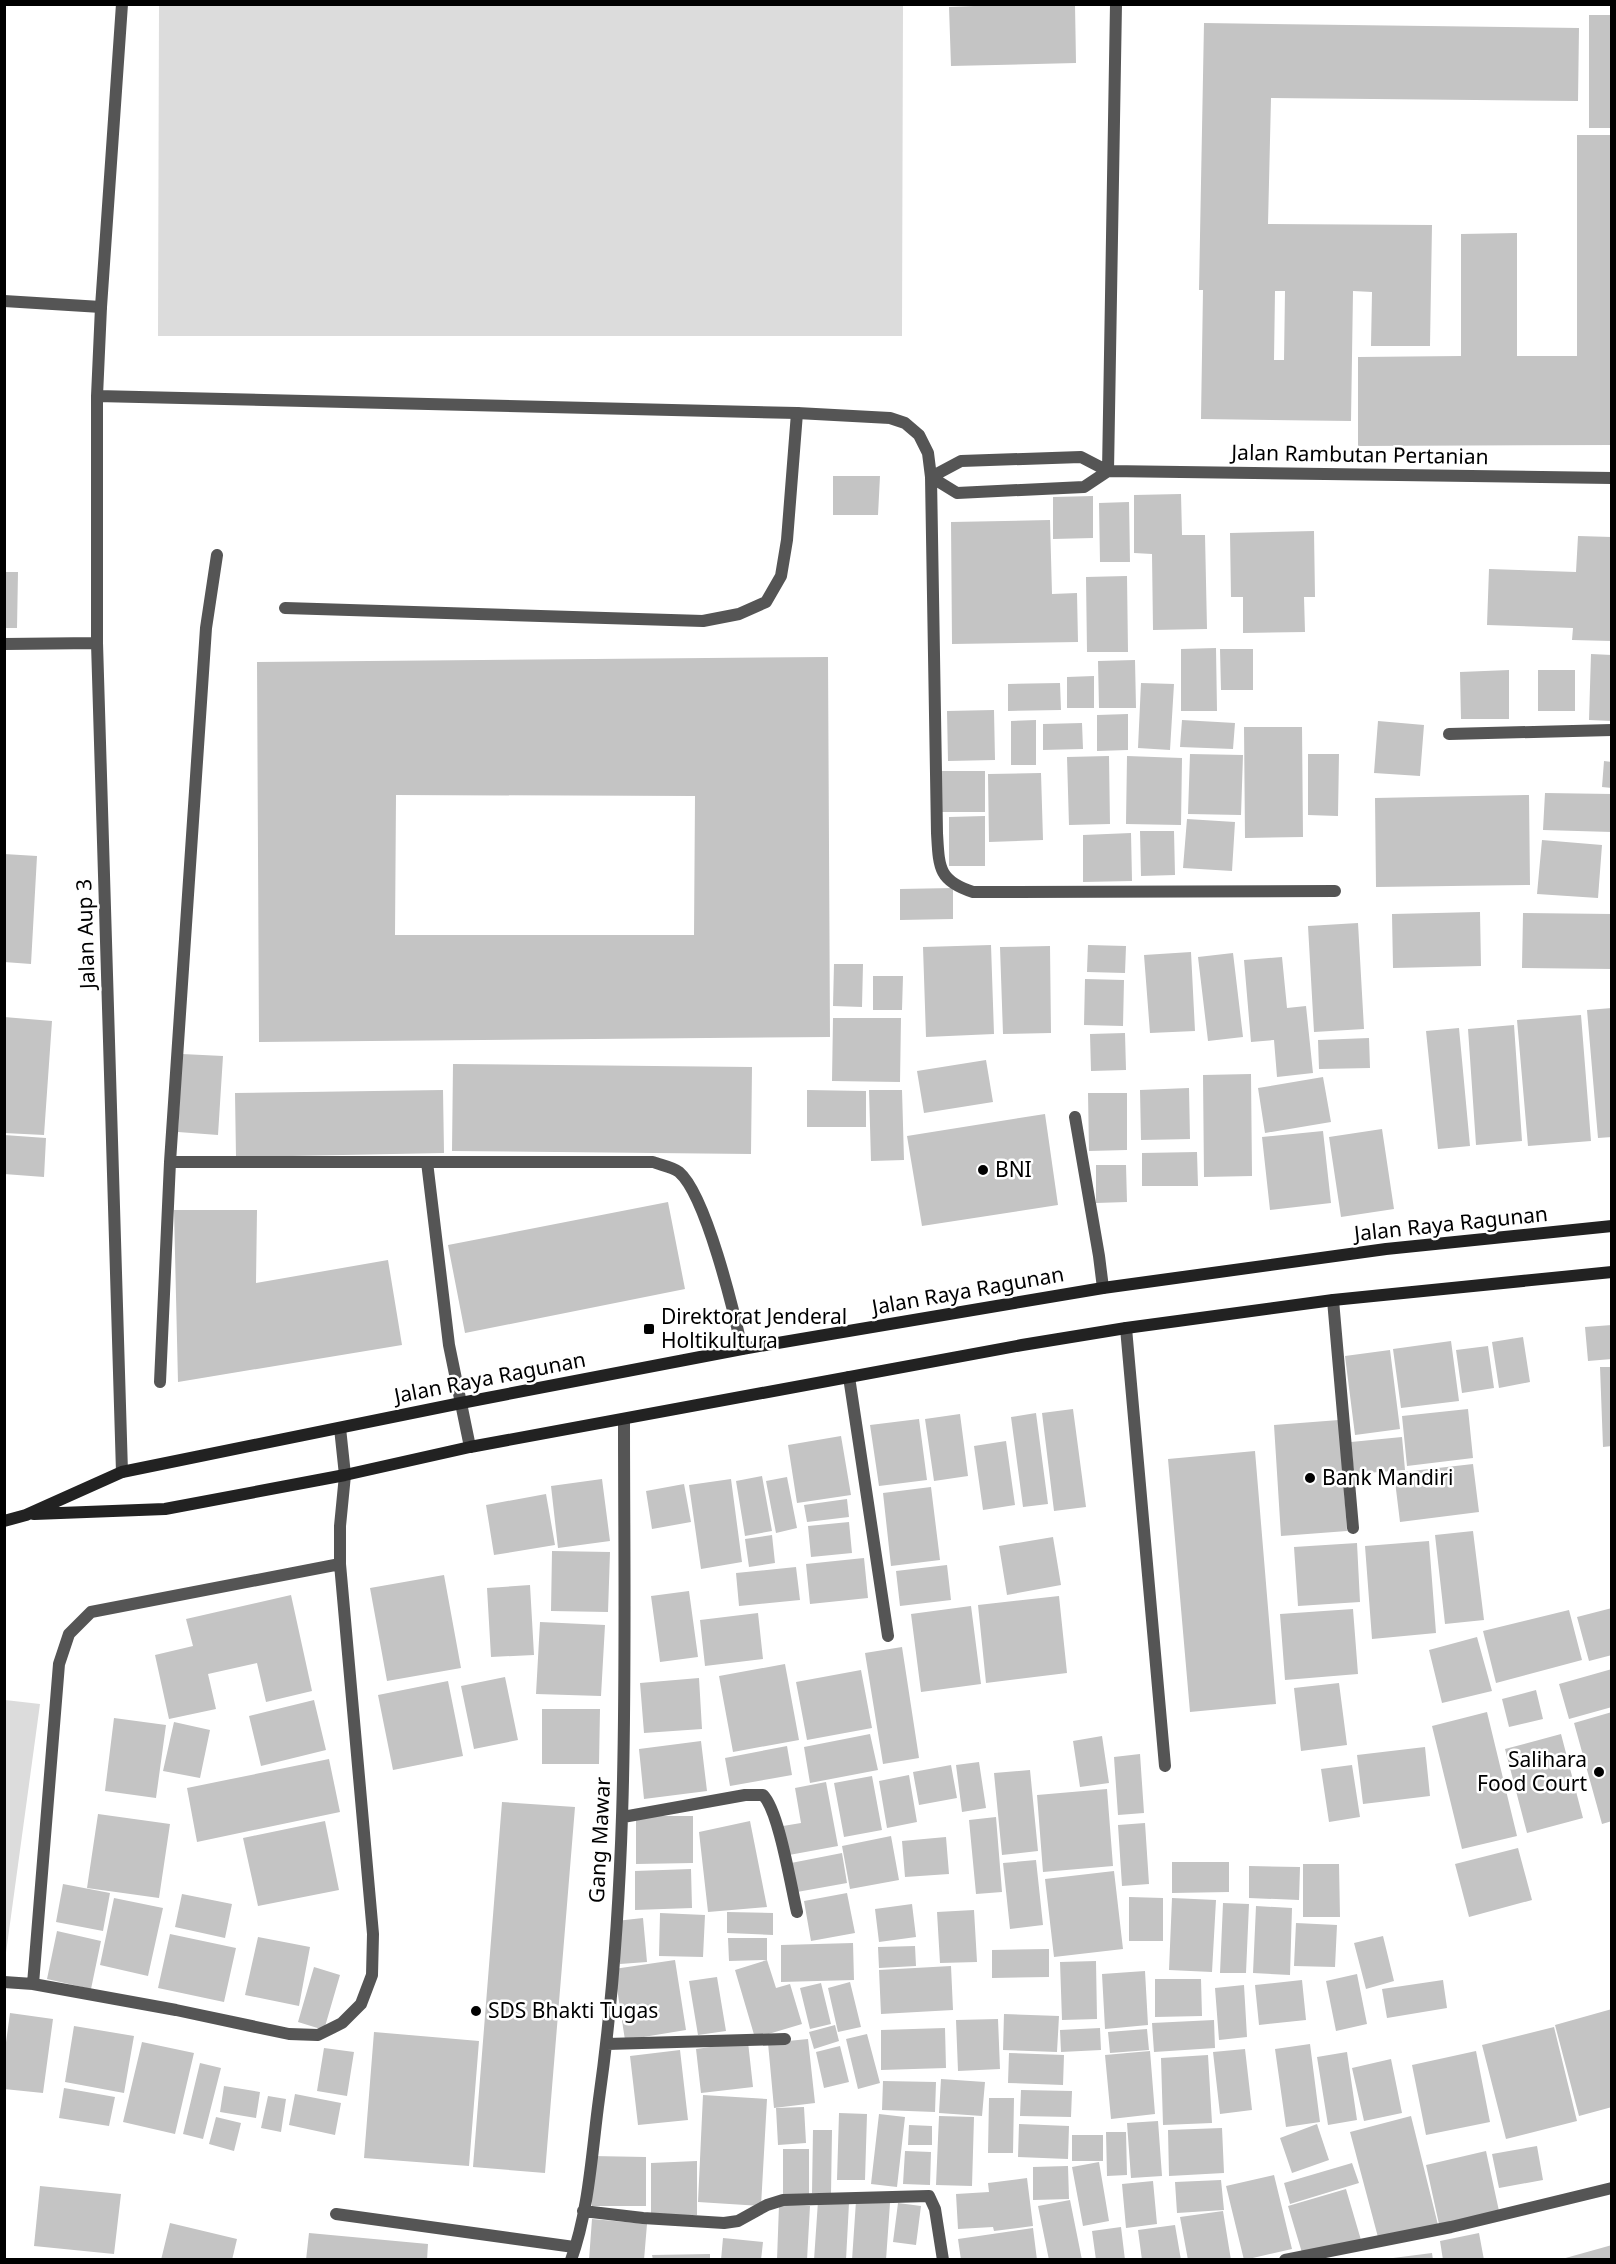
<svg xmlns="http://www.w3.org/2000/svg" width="1616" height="2264" viewBox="0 0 1616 2264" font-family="'Noto Sans',sans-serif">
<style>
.green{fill:#dcdcdc}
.building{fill:#c4c4c4;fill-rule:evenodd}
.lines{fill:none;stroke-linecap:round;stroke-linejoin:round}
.lane{stroke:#555;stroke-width:12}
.street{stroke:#555;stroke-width:12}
.secondary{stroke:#222;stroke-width:12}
.poi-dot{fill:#000;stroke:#fff;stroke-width:2}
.labels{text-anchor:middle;stroke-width:5;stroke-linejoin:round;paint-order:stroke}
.street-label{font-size:21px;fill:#000;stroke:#fff}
.poi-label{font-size:21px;fill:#000;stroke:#fff;text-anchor:start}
</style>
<rect width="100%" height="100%" fill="#fff"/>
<!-- green -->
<path class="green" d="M159,5h744l-1,331h-744z
M5,1700l35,4 -35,256h-1z"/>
<!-- building -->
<path class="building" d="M1027,4h48l1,59 -125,3 -2,-59z
M1589,15h23v113h-23z
M1204,23l375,5 -1,73 -307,-3 -3,126 164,1 -2,121h-59l1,-54 -19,-1 -2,130 -150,-2 2,-129h-4zM1275,291h10l-1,69h-10z
M1577,135h35v310l-254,1v-89l103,-1v-122l56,-1v123h60z
M833,476h47l-2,39h-45z
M1181,494l1,41h23l2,94 -54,1 -1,-76 -18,-1v-58z
M1093,496v42l-40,1v-42z
M1129,502l1,60h-30l-1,-59z
M1050,520l2,74 25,-1 1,49 -126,2 -1,-122z
M1314,531l1,66h-11l1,35 -62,1v-36h-12l-1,-64z
M1578,536l34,1v104l-40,-1 1,-12 -86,-3 2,-56 87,3z
M4,572h14l-1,56h-13z
M1127,576l1,76h-41l-1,-75z
M1216,648l1,63h-36v-62z
M1220,649h33v41h-32z
M1591,654l21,1v66l-23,-1z
M828,657l2,380 -571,5 -2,-380zM396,795l299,1 -1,139h-299z
M1135,660l1,48h-37l-1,-47z
M1509,670v49h-48l-1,-47z
M1538,670h37v41h-37z
M1094,676v32h-27v-31z
M1060,683l1,27 -53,1v-27z
M1141,683l33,1 -4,66 -32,-2z
M994,710l1,50 -47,1 -1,-50z
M1128,714v36l-31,1v-36z
M1036,720v45h-25v-44z
M1182,720l53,3 -2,26 -53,-2z
M1378,721l46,4 -4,51 -46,-3z
M1082,723l1,26 -40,1v-26z
M1244,727h58l1,110 -58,1z
M1190,754l53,1 -2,60 -53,-1z
M1308,754h31l-1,62 -30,-1z
M1109,756l1,68 -41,1 -2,-68z
M1127,756l55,2 -1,67 -55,-1z
M1604,761l8,1v26l-10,-1z
M940,771h45v41h-44z
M1041,773l2,67 -54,2 -1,-68z
M1545,793l67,1v38l-69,-2z
M1529,795l1,90 -154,2 -1,-89z
M985,816v50h-36v-49z
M1187,819l48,3 -3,49 -49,-3z
M1140,831h34l1,44 -34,1z
M1131,833l1,48 -49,1v-47z
M1542,840l60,5 -4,53 -61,-4z
M4,854l33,2 -6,108 -27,-2z
M953,888v31l-53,1v-31z
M1480,912l1,54 -88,2 -1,-54z
M1523,913l89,1v55l-90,-1z
M1358,923l6,106 -50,3 -6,-106z
M991,945l3,89 -68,3 -3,-90z
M1088,945l38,1 -1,27 -38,-1z
M1050,946l1,87 -48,1 -3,-87z
M1191,952l4,79 -45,2 -6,-78z
M1233,953l10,84 -35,4 -10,-84z
M1282,957l5,51 19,-2 7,67 -36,4 -3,-37 -23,2 -7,-82z
M834,964h29l-1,43 -29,-1z
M873,976h30l-1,34h-29z
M1085,979l39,1 -1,46 -39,-1z
M1612,1008v129l-14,1 -11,-128z
M1581,1015l10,126 -63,5 -11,-126z
M4,1017l48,4 -8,114 -40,-2z
M833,1018h68l-1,64 -68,-1z
M1514,1025l8,116 -46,4 -8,-116z
M1459,1028l11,118 -32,3 -12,-118z
M1125,1033l1,37 -35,1 -1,-37z
M1369,1038l1,30 -51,1 -1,-29z
M182,1054l41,2 -5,79 -40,-3z
M986,1060l7,42 -69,11 -7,-42z
M453,1064l299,3 -1,87 -299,-3z
M1251,1074l1,102 -48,1 -1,-102z
M1323,1077l8,45 -66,11 -7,-45z
M1189,1088l1,51 -49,1 -1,-50z
M443,1090l1,63 -208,4 -1,-64z
M807,1090l59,1v36h-59z
M869,1090h33l2,70 -33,1z
M1088,1093h39v57l-38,1z
M1045,1114l13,91 -136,21 -15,-90z
M1382,1129l12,80 -53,8 -12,-80z
M1323,1131l8,72 -61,7 -8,-73z
M4,1135l42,3 -2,39 -40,-3z
M1197,1152l1,34h-56v-33z
M1096,1165h30l1,37 -31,1z
M668,1202l17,87 -220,44 -17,-88z
M174,1210h83l-1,73 132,-23 14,85 -224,37z
M1612,1325v34l-24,2 -3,-34z
M1523,1337l7,45 -31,6 -7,-46z
M1451,1341l8,60 -58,7 -8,-59z
M1488,1346l6,42 -32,5 -6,-43z
M1390,1350l10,79 -45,6 -10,-79z
M1600,1367h12v79l-9,1z
M1073,1409l13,98 -32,4 -12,-98z
M1468,1409l5,49 -66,8 -5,-50z
M1036,1413l12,91 -25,3 -12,-90z
M960,1414l8,62 -34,5 -9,-62z
M919,1419l8,61 -48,6 -9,-61z
M1339,1420l8,111 -66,5 -7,-111z
M841,1436l10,59 -54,8 -9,-58z
M1402,1437l3,33 -51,4 -3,-32z
M1006,1441l9,64 -32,5 -9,-64z
M1255,1451l21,253 -86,8 -22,-253z
M1473,1464l6,48 -79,10 -6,-49z
M762,1476l10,55 -27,5 -9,-55z
M787,1477l10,51 -21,5 -10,-52z
M602,1479l8,62 -52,7 -7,-62z
M731,1479l11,83 -41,7 -12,-84z
M684,1484l7,38 -39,7 -6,-38z
M931,1487l9,73 -49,6 -8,-73z
M546,1494l9,51 -61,10 -8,-50z
M847,1499l2,18 -42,5 -3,-17z
M849,1522l3,31 -41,4 -3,-31z
M1473,1531l11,89 -39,4 -10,-89z
M772,1535l3,28 -26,4 -4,-28z
M1053,1537l8,48 -54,10 -8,-49z
M1429,1541l7,92 -64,6 -7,-93z
M1357,1543l3,59 -62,4 -4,-59z
M552,1551l58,1 -2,60 -57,-1z
M864,1558l4,40 -58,6 -4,-40z
M947,1565l4,35 -51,6 -4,-35z
M796,1567l4,33 -61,6 -3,-33z
M444,1575l17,93 -74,13 -17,-93z
M530,1585l4,70 -43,2 -4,-69z
M689,1591l9,66 -38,5 -9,-66z
M291,1595l21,96 -46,11 -9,-39 -49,11 8,35 -47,10 -14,-64 38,-9 -7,-27z
M1059,1596l8,77 -81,10 -8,-78z
M971,1606l10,78 -60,8 -10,-78z
M1612,1608v47l-23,6 -12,-44z
M1353,1609l5,65 -73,6 -5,-66z
M1569,1610l13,50 -86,23 -13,-52z
M758,1613l5,46 -58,7 -5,-46z
M540,1622l65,3 -4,71 -65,-2z
M1477,1637l15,54 -50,12 -13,-53z
M902,1647l17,111 -36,6 -18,-111z
M785,1664l14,76 -66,12 -14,-76z
M1612,1669v38l-43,12 -10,-35z
M861,1670l11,58 -65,12 -11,-58z
M505,1677l13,63 -44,9 -13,-63z
M699,1678l3,51 -58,4 -4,-50z
M448,1681l15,75 -70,14 -15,-75z
M1339,1683l8,62 -46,6 -7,-63z
M1536,1690l7,29 -34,8 -7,-28z
M314,1700l12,50 -65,16 -12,-50z
M542,1709h58l-1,55h-57z
M1487,1712l30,124 -55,13 -30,-123z
M1612,1712v109l-10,3 -28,-101z
M114,1718l52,7 -10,73 -51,-7z
M174,1722l36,8 -10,48 -37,-7z
M870,1734l8,36 -68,13 -6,-36z
M1561,1734l22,84 -56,15 -22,-84z
M1102,1736l7,47 -29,4 -7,-46z
M701,1741l6,50 -63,8 -5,-50z
M787,1746l5,29 -62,11 -5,-28z
M1425,1747l5,49 -67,8 -6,-49z
M1140,1754l4,59 -26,2 -4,-58z
M329,1759l11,53 -143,30 -10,-54z
M979,1762l7,46 -24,4 -6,-47z
M951,1765l6,33 -38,7 -6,-33z
M1352,1765l8,52 -31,5 -8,-53z
M1030,1770l8,81 -36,4 -8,-82z
M909,1775l8,47 -30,6 -8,-47z
M872,1776l10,54 -38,7 -10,-54z
M826,1782l12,64 -49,9 -6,-29 18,-3 -6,-35z
M1107,1789l6,77 -70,6 -6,-77z
M502,1802l73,5 -30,366 -72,-6z
M98,1814l72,10 -11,74 -72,-10z
M636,1816h57v47l-57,1z
M996,1817l6,75 -26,2 -7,-74z
M325,1821l14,69 -81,16 -15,-68z
M750,1821l17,86 -59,5 -9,-80z
M1145,1823l4,61 -27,2 -4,-61z
M891,1836l8,44 -49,9 -8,-43z
M946,1837l3,37 -44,3 -3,-36z
M1518,1848l14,52 -63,17 -14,-53z
M842,1853l5,30 -50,9 -6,-29z
M1036,1860l7,65 -33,4 -7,-66z
M1172,1862h57v30l-57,1z
M1303,1864h36l1,53h-37z
M1249,1866l51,1 -1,33 -50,-2z
M691,1869l1,39 -57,2v-39z
M1114,1871l9,78 -69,8 -9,-78z
M63,1884l47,9 -7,38 -47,-9z
M847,1893l8,40 -44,8 -7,-40z
M182,1894l50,10 -7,34 -50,-11z
M1129,1897l34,1v43h-34z
M114,1898l49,10 -15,68 -48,-11z
M1172,1898l44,2 -4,72 -43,-2z
M1223,1903l26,1 -3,69h-26z
M912,1904l4,33 -37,5 -4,-33z
M1256,1906l36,2 -2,67 -37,-2z
M974,1910l3,52 -37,1 -3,-51z
M727,1912l46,1v22l-46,-2z
M660,1913l45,2 -2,42 -44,-1z
M643,1918l4,44 -27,2 -4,-43z
M1296,1923l41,2 -2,42 -41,-1z
M57,1931l44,10 -10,48 -44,-10z
M170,1934l66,14 -12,54 -66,-14z
M1383,1936l11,45 -28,8 -12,-46z
M258,1937l52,10 -11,59 -54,-11z
M728,1938h39v22l9,28 14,-4 12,40 -47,14 -20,-68 32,-10 -38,1z
M853,1943l1,37 -73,2v-37z
M915,1946l1,20 -37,2 -1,-21z
M1049,1949v28l-57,1v-28z
M675,1960l11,70 -61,10 -11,-71z
M1096,1961l1,58 -35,1 -2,-58z
M951,1966l2,44 -72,4 -2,-44z
M314,1967l26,8 -16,55 -26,-8z
M1145,1971l3,54 -43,4 -3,-55z
M1357,1974l10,50 -31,7 -10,-50z
M717,1977l9,54 -28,4 -9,-54z
M1155,1979h46l1,37 -47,1z
M1302,1980l4,40 -47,5 -4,-40z
M1443,1980l4,28 -60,10 -5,-29z
M850,1982l11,45 -23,5 -10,-44z
M821,1983l10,41 -21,5 -10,-41z
M1244,1985l3,52 -28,3 -4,-52z
M1612,2009v98l-33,9 -24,-91z
M10,2013l43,6 -10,74 -39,-4v-32z
M1004,2014l55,2 -2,36 -54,-2z
M998,2019l2,50 -42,2 -2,-51z
M1214,2020l1,28 -61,4 -2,-29z
M835,2025l4,16 -25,8 -5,-17z
M74,2026l60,10 -10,57 -59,-11z
M1554,2027l23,94 -71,18 -24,-94z
M945,2028l1,40 -65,2v-40z
M1100,2028l1,22 -40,2 -1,-22z
M1147,2029l2,21 -39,3 -2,-21z
M374,2032l105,9 -10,125 -105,-8z
M867,2034l13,49 -22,6 -12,-50z
M808,2039l7,64 -41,5 -6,-65z
M142,2042l52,11 -19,81 -52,-12z
M748,2042l5,45 -52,6 -5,-44z
M1310,2044l10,78 -34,5 -11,-78z
M840,2046l9,36 -25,6 -8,-36z
M324,2048l30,4 -7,44 -30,-5z
M1245,2049l7,61 -32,4 -7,-62z
M680,2050l8,70 -50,5 -8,-69z
M1150,2051l5,63 -44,5 -6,-64z
M1476,2051l14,71 -64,13 -14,-70z
M1347,2052l10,68 -29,5 -11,-68z
M1009,2053l55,2 -1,30 -55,-2z
M1208,2055l4,68 -49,2 -2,-67z
M1391,2059l11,54 -38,8 -12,-53z
M200,2063l21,5 -18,71 -20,-5z
M941,2079l44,3 -3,34 -43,-3z
M883,2081l53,1 -1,30 -53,-2z
M224,2086l36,6 -4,26 -36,-6z
M64,2088l51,9 -6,29 -50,-8z
M1021,2090l51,1 -1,26 -51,-1z
M295,2094l46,9 -6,32 -46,-10z
M703,2095l64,4 -6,107 -63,-4z
M268,2096l18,3 -5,33 -20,-4z
M989,2098h25l-1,55h-25z
M804,2107l2,36 -28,2 -2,-37z
M839,2113l28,1 -2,66h-28z
M879,2114l26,3 -8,70 -26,-3z
M939,2116l35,1 -2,69 -36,-1z
M1411,2116l27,109 -59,16 -29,-109z
M216,2117l25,6 -7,28 -25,-7z
M1158,2121l4,55 -31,2 -4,-55z
M1019,2124l50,2 -1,33 -50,-2z
M1317,2124l12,36 -37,13 -12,-35z
M909,2125l23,1v19h-24z
M1222,2128l2,45 -55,3 -1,-46z
M813,2130h19l-1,64 -19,-1z
M1106,2132h20l1,43 -20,1z
M1072,2135h31v26h-31z
M1537,2146l6,34 -44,8 -7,-34z
M783,2149h26v48l-26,-1z
M905,2151l26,1 -1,33 -27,-1z
M1486,2151l13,60 -60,13 -13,-59z
M592,2156l54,1v49h-54z
M697,2161v54l-46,1v-53z
M1099,2162l10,59 -26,5 -11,-59z
M1352,2163l7,20 -69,21 -6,-21z
M1068,2166l1,33 -36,1v-33z
M1274,2175l18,74 -48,11 -18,-74z
M1027,2178l6,48 -39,5 -1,-4 -35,2 -2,-35 33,-2 -1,-9z
M1221,2180l3,30 -47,3 -2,-31z
M1153,2181l4,43 -31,4 -4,-44z
M40,2186l81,8 -7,60 -80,-8z
M1346,2189l15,51 -58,16 -15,-50z
M1070,2200l12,60h-33l-11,-54z
M818,2201l31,2 -3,57h-32z
M856,2201l34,2 -4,57h-34z
M898,2203l23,3 -5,39 -23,-3z
M779,2205l31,1 -3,54h-30z
M1223,2211l8,49h-43l-8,-43z
M592,2219l55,5 -3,36h-55z
M170,2223l67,16 -5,21h-71z
M1175,2225l6,35h-39l-4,-30z
M1121,2227l4,33h-29l-4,-29z
M1033,2228l4,32h-76l-3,-21z
M309,2233l119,11 -1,16h-121z
M1479,2233l5,27h-41l-3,-19z
M723,2238l40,4 -2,18h-40z
M1612,2245v15h-50v-1z
M1432,2253l1,7h-40v-2z
M710,2254v6h-57l-1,-5z"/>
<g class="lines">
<!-- lane -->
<path class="lane" d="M4,301l97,6
M285,608l418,13 36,-7 27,-12 15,-26 6,-36 10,-127
M1075,1117l24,139 4,32
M170,1162h483c8,3 20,5 26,10 27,23 55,140 63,177
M427,1162l22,183 21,102
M1126,1328l39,438
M160,1382l10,-220 36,-534 11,-73
M336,2214l238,33"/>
<!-- street -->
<path class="street" d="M97,396l700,17 93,5 15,5 14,12 9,18 3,24 6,356c2,34 1,48 36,59l362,-1
M1108,471l8,-467
M931,477l30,-16 120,-4 27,14 504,7
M931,477l26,16 127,-6 24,-16
M4,644l93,-1
M1449,734l163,-4
M1333,1300l20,228
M849,1377l39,259
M122,1472l-25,-829v-247l4,-89 21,-303
M623,1817l122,-22h18c16,16 28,92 34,117
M4,1982l29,2 143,26 113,24 29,1 24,-12 19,-19 11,-29 1,-41 -33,-370v-38l5,-51 -5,-47
M33,1984l26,-320 10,-30 22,-22 249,-48
M607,2044l178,-5
M583,2211l60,7 81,5 14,-2 29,-16 16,-5 146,-4 6,13 8,51
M571,2260c18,-49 21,-110 28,-161 32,-225 25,-453 25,-680
M1285,2260l166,-33 161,-39"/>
<!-- secondary -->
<path class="secondary" d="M34,1514l131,-5 180,-34 125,-28 552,-102 104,-17 207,-28 279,-28
M4,1521l22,-6 96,-43 339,-69 281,-54 361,-61 283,-39 226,-23"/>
</g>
<!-- markers -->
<g class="poi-dot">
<circle cx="983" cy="1170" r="6"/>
<rect x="643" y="1323" width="12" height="12" rx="3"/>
<circle cx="1310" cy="1478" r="6"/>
<circle cx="1599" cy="1772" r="6"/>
<circle cx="476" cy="2011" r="6"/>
</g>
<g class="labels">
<!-- street labels -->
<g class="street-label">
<text transform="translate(1360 455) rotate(1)" y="7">Jalan Rambutan Pertanian</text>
<text transform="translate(86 934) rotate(-92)" y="7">Jalan Aup 3</text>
<text transform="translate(1451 1224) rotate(-6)" y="7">Jalan Raya Ragunan</text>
<text transform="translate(968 1291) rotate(-10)" y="7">Jalan Raya Ragunan</text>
<text transform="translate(490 1378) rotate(-11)" y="7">Jalan Raya Ragunan</text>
<text transform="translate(600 1840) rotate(-87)" y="7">Gang Mawar</text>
</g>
<!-- poi labels -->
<g class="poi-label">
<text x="995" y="1177">BNI</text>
<text x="661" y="1324">Direktorat Jenderal<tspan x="661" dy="24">Holtikultura</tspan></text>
<text x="1322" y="1485">Bank Mandiri</text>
<text x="1587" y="1767" text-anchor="end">Salihara<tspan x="1587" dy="24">Food Court</tspan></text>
<text x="488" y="2018">SDS Bhakti Tugas</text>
</g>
</g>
<!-- border -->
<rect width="1616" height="2264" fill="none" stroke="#000000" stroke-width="12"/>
</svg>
